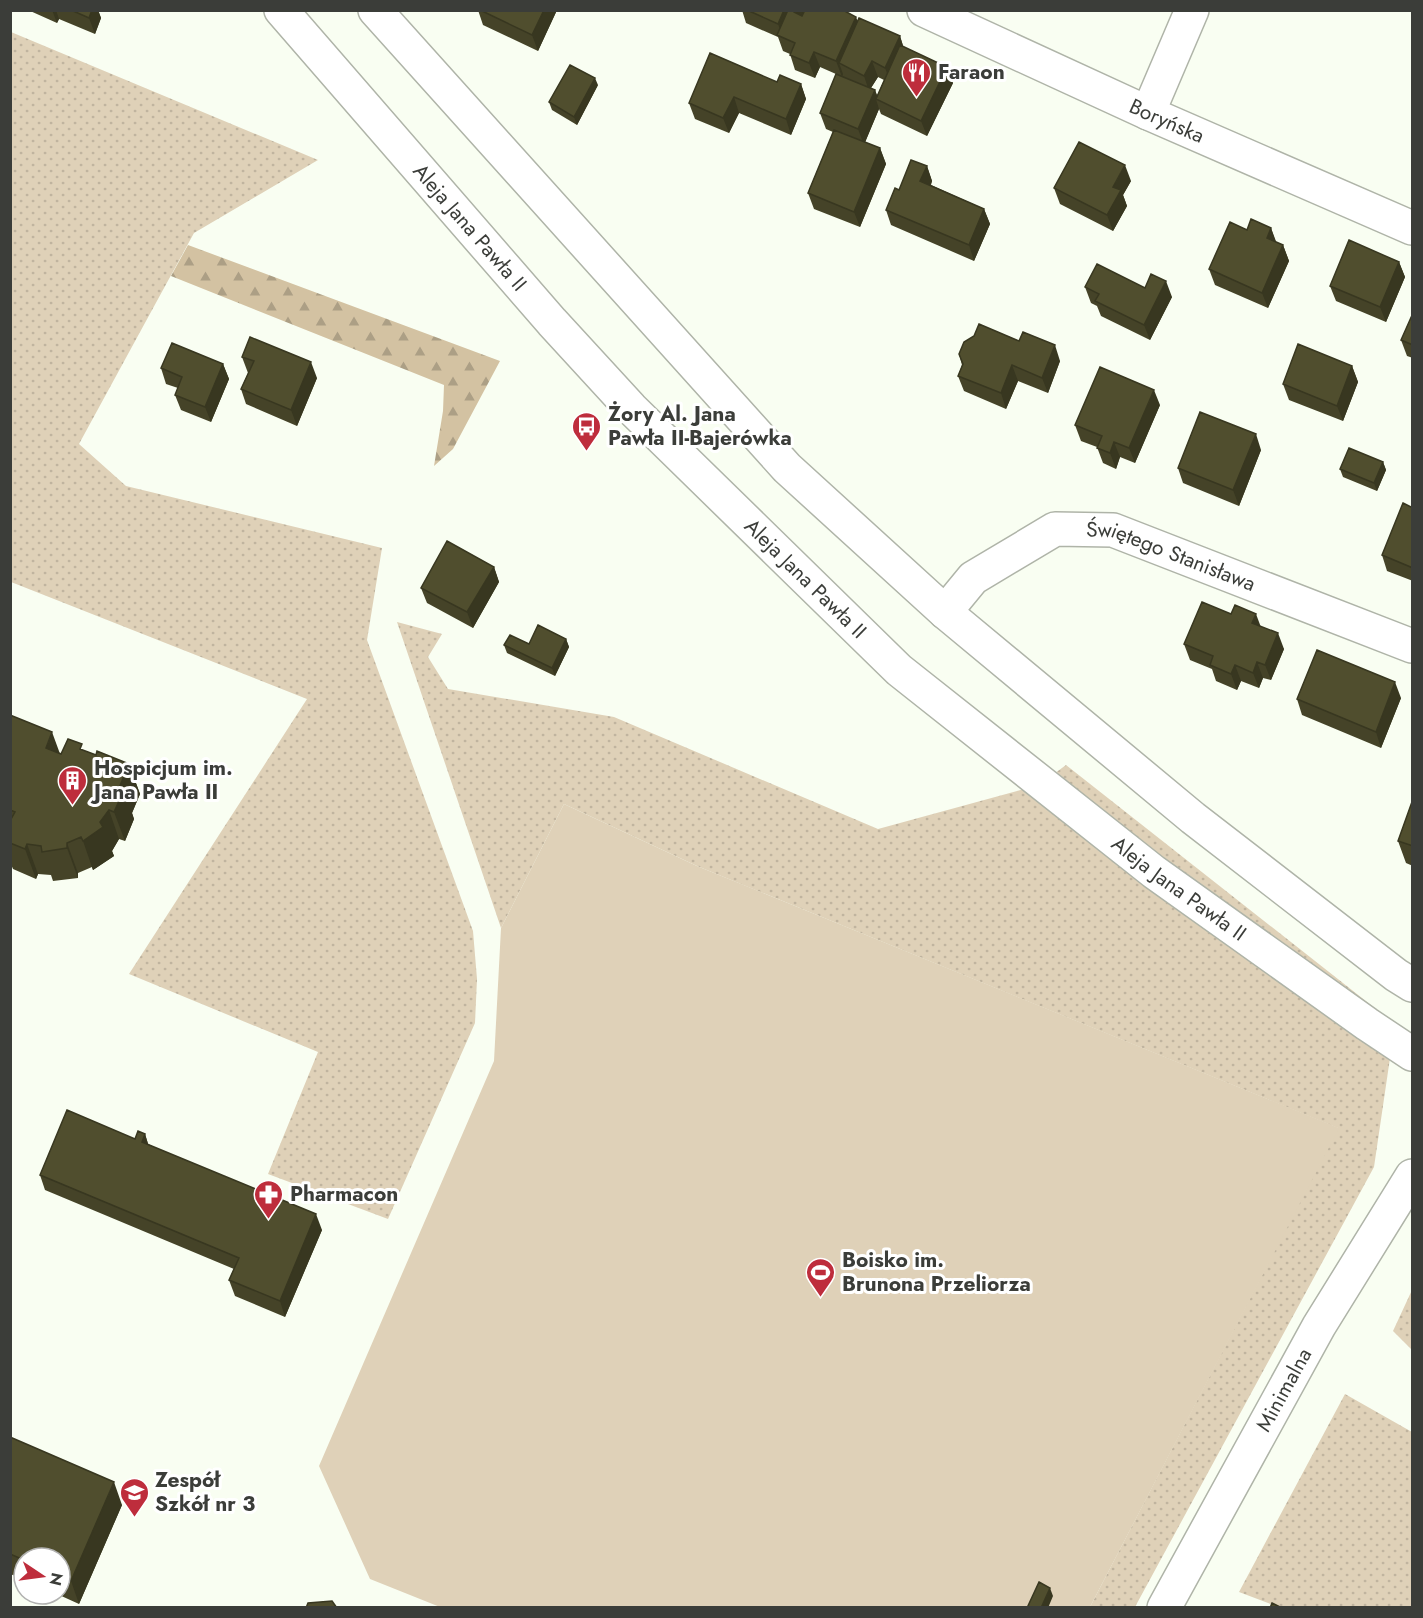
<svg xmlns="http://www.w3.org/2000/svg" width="1423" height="1618" viewBox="0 0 1423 1618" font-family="Jost,sans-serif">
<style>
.grass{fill:url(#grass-dots)}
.forest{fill:url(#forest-firs)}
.pitch{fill:#dfd1b8}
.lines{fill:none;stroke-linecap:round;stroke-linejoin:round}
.minor-casing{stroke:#afb4a8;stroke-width:36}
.minor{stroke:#fff;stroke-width:33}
.wall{fill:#454328;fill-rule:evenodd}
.shaded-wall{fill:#383720}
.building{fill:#504e2e;stroke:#383720;stroke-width:1.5}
.labels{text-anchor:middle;stroke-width:6;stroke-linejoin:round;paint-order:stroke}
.poi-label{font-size:21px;font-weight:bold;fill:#3b3d39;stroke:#fff;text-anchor:start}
.street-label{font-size:21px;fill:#3b3d39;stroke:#fff}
</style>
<defs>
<pattern id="grass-dots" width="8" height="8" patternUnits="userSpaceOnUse" patternTransform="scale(1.5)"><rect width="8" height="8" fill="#dfd1b8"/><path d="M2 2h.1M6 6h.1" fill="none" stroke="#c0b49f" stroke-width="1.8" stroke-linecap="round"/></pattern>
<pattern id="forest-firs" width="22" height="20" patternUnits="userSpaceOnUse" patternTransform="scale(1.5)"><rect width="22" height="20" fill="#d3c2a2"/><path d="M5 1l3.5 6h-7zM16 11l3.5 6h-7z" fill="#ac9f85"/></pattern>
</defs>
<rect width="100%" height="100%" fill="#f9fef2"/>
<!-- grass -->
<path class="grass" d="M11,32l307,128 -124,73 -115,211 47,42 256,62 -15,92 106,291 4,48 -2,44 -87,196 -120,-45 50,-122 -189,-78 178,-275 -296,-117z
M397,622l45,12 -14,23 20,32 166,28 264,112 161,-44 27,-20 329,259 -21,143 -239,440h-45l248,-479 -641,-262 -133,-62 -63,124z
M1412,1290v60l-19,-19z
M1345,1394l67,38v175h-133l-40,-15z"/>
<!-- forest -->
<path class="forest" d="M188,245l312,116 -47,88 -19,17 9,-55 1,-26 -273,-109z"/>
<!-- pitch -->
<path class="pitch" d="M564,804l133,62 642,262 -249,479h-650l-70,-28 -51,-113 175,-405 7,-133z"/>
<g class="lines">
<defs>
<g id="minor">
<path id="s1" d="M281,10l271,312 79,86 268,262 255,202 213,152 45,30"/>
<path d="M375,10l412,458 158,144 248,206 203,157 16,10"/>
<path id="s2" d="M924,10l224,103 264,115"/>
<path d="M1148,113l44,-103"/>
<path id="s3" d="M945,612l28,-34 82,-49 58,1 299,116"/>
<path id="s4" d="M1164,1608l155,-282 93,-150"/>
</g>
</defs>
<!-- minor casing -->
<use href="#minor" class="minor-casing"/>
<!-- minor -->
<use href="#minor" class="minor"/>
</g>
<!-- wall -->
<path class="wall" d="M28,10h70l3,8 -6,16 -36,-15 -2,4z
M478,10h79l-19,41 -55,-26z
M742,10h101l15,11 42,15 3,10 50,37 -26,53 -46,-22 -2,-5 -14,33 15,6 6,16 -26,63 -46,-18 -6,-16 25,-61 -7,-3 -6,-16 16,-39 -16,-7 -5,11 -20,-8 -5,-16 -7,-3 -5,-14 -32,-14zM878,77l6,3 -7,16 -2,-6 -4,-2z
M777,82l24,2 5,15 -15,36 -52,-22 -10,20 -34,-14 -6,-16z
M598,85l-21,40 -25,-15 -3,-8z
M927,166l5,15 -1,4 53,24 6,15 -16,37 -83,-36 -5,-15 13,-20z
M1131,181l-8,14 4,11 -14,25 -53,-27 -6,-16z
M1271,228l5,15 7,2 6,16 -21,47 -53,-23 -6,-16 38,-39z
M1399,262l6,15 -19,45 -50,-21 -6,-15z
M1085,287l60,1 27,9 -22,43 -49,-24 -4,-10 -6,-3z
M1413,313v45l-6,-2 -6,-16z
M1019,341l41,20 -12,32 -30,-12 -12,28 -42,-18 -6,-15 4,-11 -3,-11z
M242,357l75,21 -20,48 -51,-22 -5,-15 7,-16z
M223,364l6,15 -18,43 -30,-12 -6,-15 3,-7 -12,-4 -5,-16z
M1352,366l6,16 -15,39 -54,-21 -6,-16z
M1160,405l-25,58 -15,-6 -4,12 -13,-6 -6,-16 -16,-6 -6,-16z
M1261,450l-22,56 -56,-23 -5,-15z
M1383,462l3,8 -9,21 -34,-14 -3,-8z
M1413,508v73l-26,-10 -5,-16z
M494,567l5,15 -26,46 -46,-25 -6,-15z
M1261,626l23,23 -13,31 -8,-2 -4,10 -18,-7 -4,9 -21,-9 -4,-12 -22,-9 -6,-16z
M566,639l3,8 -14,29 -48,-23 -3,-8 25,-1z
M1401,698l-20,50 -79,-33 -5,-16z
M10,715l50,39 24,-3 12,4 33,9 11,30 -8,19 2,6 -9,22 -6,-2 -7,12 2,5 -21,14 -1,-3 -14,6v5l-25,3 -2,-6 -13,-1 -2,5 -23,-10 -3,-7z
M1413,799v67l-7,-3 -8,-22z
M145,1134l3,10 174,86 -37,87 -50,-21 -6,-16 5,-11 -189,-79 -5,-15z
M10,1437l112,68 -43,99 -22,-10h3v-36h-36v21l-14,-5z"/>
<!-- shaded-wall -->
<path class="shaded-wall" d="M52,10h4l3,9 -2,4z
M92,10h6l3,8 -6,16 -6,-16z
M544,10h13l-19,41 -6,-16z
M784,10h22l-7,17 -16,11 -5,-14z
M856,17l6,15 -23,31 4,11 -1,3 -6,-16z
M900,36l5,16 -14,31 -6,-15z
M814,52l6,15 -5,11 -6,-15z
M872,61l6,16 -9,14 -5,-15z
M947,67l6,16 -26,53 -6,-15z
M595,78l3,7 -21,40 -3,-8z
M801,84l5,15 -15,36 -5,-16z
M875,90l4,10 -3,-1 3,10 -15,36 -6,-16z
M734,97l5,16 -10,20 -6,-15z
M880,148l6,16 -26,63 -6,-15z
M1125,165l6,16 -8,14 4,11 -14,25 -6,-16 6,-28z
M927,166l5,15 -6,15 -6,-15z
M984,209l6,15 -16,37 -5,-16z
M1271,228l6,16 -10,-6z
M1283,245l6,16 -21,47 -6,-15z
M1399,262l6,15 -19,45 -6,-15z
M1166,281l6,16 -22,43 -6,-15z
M1055,345l5,16 -12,32 -6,-15z
M311,362l6,16 -20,48 -6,-16z
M223,364l6,15 -18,43 -6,-15z
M1012,365l6,16 -12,28 -5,-16z
M1352,366l6,16 -15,39 -6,-15z
M1154,390l6,15 -25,58 -6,-15z
M1256,434l5,16 -22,56 -6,-16z
M1114,442l6,15 -4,12 -6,-16z
M1383,462l3,8 -9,21 -3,-8z
M494,567l5,15 -26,46 -6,-16z
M1256,614l6,16 -10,-7z
M1278,633l6,16 -13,31 -6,-15z
M566,639l3,8 -14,29 -3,-8z
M1257,662l6,16 -4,10 -6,-15z
M1235,665l6,16 -4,9 -6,-16z
M1395,682l6,16 -20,50 -5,-16z
M52,732l11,30 -17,-14z
M129,764l11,30 -8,19 2,6 -9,22 -11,-29 5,-24z
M109,810l10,29 -7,12 2,5 -21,14 -10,-29 17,-19z
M67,843l11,30v5l-11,-30z
M27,844l11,30 -2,5 -11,-30z
M145,1134l5,16 -8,-8z
M316,1214l6,16 -37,87 -5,-16z
M114,1482l8,23 -43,99 -8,-23z
M1050,1588l3,8 -5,12h-7z"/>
<!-- building -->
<path class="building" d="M71,10h21l-3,8z
M480,10h64l-12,25z
M747,10h37l-6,14z
M788,10h6v2l8,4 3,-6h38l13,7 -20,44 -22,-9 -5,11 -19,-8 5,-12 -18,-8z
M859,18l41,18 -15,32 -13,-7 -8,15 -25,-13z
M900,45l47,22 -26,54 -45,-22z
M710,53l67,29 3,-7 21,9 -15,35 -52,-22 -11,21 -34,-15z
M570,65l25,13 -21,39 -25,-15z
M836,74l39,16 -17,39 -38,-16z
M834,130l46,18 -26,64 -46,-19z
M1079,142l46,23 -12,22 8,3 -14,25 -53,-27z
M911,160l16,6 -7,15 64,28 -15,36 -83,-35 9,-22 4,2z
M1251,219l20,9 -4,10 16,7 -21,48 -53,-24 21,-47 17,8z
M1349,240l50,22 -19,45 -50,-21z
M1097,264l48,24 6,-14 15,7 -22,44 -49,-24 4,-7 -14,-7z
M1413,313v32l-12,-5z
M979,324l40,17 4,-9 32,13 -13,33 -30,-13 -11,28 -43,-17 5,-12 -4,-10 5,-12 10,-6z
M250,337l61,25 -20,48 -50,-21 13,-28 -12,-4z
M172,343l51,21 -18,43 -30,-12 7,-18 -21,-9z
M1298,344l54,22 -15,40 -54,-22z
M1100,367l54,23 -25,58 -15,-6 -4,11 -13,-5 5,-12 -27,-11z
M1200,412l56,22 -23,56 -55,-22z
M1349,448l34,14 -9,21 -34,-14z
M1403,503l10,5v60l-31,-13z
M447,541l47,26 -27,45 -46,-24z
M1202,602l29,12 4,-9 21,9 -4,9 26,10 -13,32 -8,-3 -4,11 -18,-8 -4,9 -21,-9 3,-9 -29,-12z
M538,625l28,14 -14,29 -48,-23 6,-10 19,9z
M1317,650l78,32 -19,50 -79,-33z
M10,715l42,17 -6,16 15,6 7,-15 14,5 -2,5 16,6 1,-4 32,13 -10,24 5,2 -10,22 -5,-2 -9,12 3,5 -20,14 -2,-4 -14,6v5l-25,4 -1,-6 -14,-2 -2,5 -15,-6v-22l5,-9 -5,-2z
M1413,799v47l-15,-5z
M67,1110l68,29 3,-8 7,3 -3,8 174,72 -36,87 -51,-21 10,-22 -199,-83z
M10,1437l104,45 -43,99 -11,-5v-18h-36v2l-14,-6z
M1039,1582l11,6 -9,20h-14z
M332,1601l5,7h-31l2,-5z
M1272,1603l10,5h-12z"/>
<!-- icons -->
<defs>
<symbol id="restaurant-pin" viewBox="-11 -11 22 30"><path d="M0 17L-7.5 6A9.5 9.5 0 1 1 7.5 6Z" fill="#be2d3c" stroke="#fff"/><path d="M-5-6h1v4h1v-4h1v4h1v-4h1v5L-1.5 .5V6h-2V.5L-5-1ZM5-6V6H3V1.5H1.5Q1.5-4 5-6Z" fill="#fff"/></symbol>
<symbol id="bus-pin" viewBox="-11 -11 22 30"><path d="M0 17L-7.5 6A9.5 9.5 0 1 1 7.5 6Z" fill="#be2d3c" stroke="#fff"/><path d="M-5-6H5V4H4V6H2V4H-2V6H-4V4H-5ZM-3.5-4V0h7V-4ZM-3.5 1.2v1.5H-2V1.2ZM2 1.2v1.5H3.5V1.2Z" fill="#fff"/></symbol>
<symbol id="building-pin" viewBox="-11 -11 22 30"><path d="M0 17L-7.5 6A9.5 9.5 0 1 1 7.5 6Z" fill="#be2d3c" stroke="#fff"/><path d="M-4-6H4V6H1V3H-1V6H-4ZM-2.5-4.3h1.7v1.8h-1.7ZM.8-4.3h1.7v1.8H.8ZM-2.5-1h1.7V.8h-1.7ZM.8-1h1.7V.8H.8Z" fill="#fff"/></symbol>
<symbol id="pharmacy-pin" viewBox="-11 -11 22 30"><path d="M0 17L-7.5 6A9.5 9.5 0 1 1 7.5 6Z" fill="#be2d3c" stroke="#fff"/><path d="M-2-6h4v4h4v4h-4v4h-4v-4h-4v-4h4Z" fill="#fff"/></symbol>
<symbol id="stadium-pin" viewBox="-11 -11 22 30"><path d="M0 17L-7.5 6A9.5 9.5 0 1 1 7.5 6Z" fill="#be2d3c" stroke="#fff"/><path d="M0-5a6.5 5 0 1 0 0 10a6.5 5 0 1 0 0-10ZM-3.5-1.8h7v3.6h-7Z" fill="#fff"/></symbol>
<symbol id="school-pin" viewBox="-11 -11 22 30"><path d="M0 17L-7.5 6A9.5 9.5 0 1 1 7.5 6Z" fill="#be2d3c" stroke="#fff"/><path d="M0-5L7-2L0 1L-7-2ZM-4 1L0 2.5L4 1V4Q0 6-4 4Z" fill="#fff"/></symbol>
</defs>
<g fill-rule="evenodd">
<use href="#restaurant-pin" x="900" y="56" width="33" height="45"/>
<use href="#bus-pin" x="570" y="410" width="33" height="45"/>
<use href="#building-pin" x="56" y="764" width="33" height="45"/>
<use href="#pharmacy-pin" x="252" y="1178" width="33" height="45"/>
<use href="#stadium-pin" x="804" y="1256" width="33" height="45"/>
<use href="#school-pin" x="118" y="1476" width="33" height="45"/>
</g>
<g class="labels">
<!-- poi labels -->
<g class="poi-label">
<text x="938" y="79">Faraon</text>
<text x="608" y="421">Żory Al. Jana<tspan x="608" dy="24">Pawła II-Bajerówka</tspan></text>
<text x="94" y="775">Hospicjum im.<tspan x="94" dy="24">Jana Pawła II</tspan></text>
<text x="290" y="1201">Pharmacon</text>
<text x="842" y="1267">Boisko im.<tspan x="842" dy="24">Brunona Przeliorza</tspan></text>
<text x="155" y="1487">Zespół<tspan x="155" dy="24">Szkół nr 3</tspan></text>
</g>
<!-- street labels -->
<g class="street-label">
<text dy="7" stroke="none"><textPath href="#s2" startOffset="267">Boryńska</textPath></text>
<text dy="7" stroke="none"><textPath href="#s1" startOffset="288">Aleja Jana Pawła II</textPath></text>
<text dy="7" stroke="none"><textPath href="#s3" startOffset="260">Świętego Stanisława</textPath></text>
<text dy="7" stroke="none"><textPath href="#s1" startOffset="774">Aleja Jana Pawła II</textPath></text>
<text dy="7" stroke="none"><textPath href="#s1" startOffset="1260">Aleja Jana Pawła II</textPath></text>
<text dy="7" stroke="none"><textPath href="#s4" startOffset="249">Minimalna</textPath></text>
</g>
</g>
<!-- border -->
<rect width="1423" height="1618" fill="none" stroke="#3b3d39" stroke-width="24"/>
<!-- north arrow -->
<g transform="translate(42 1576) rotate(103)"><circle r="28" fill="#ffffff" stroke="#b1b1b0" stroke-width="1.5"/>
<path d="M0-4.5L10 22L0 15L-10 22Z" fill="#be2d3c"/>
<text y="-9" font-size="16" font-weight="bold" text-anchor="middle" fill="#3b3d39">N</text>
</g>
</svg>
